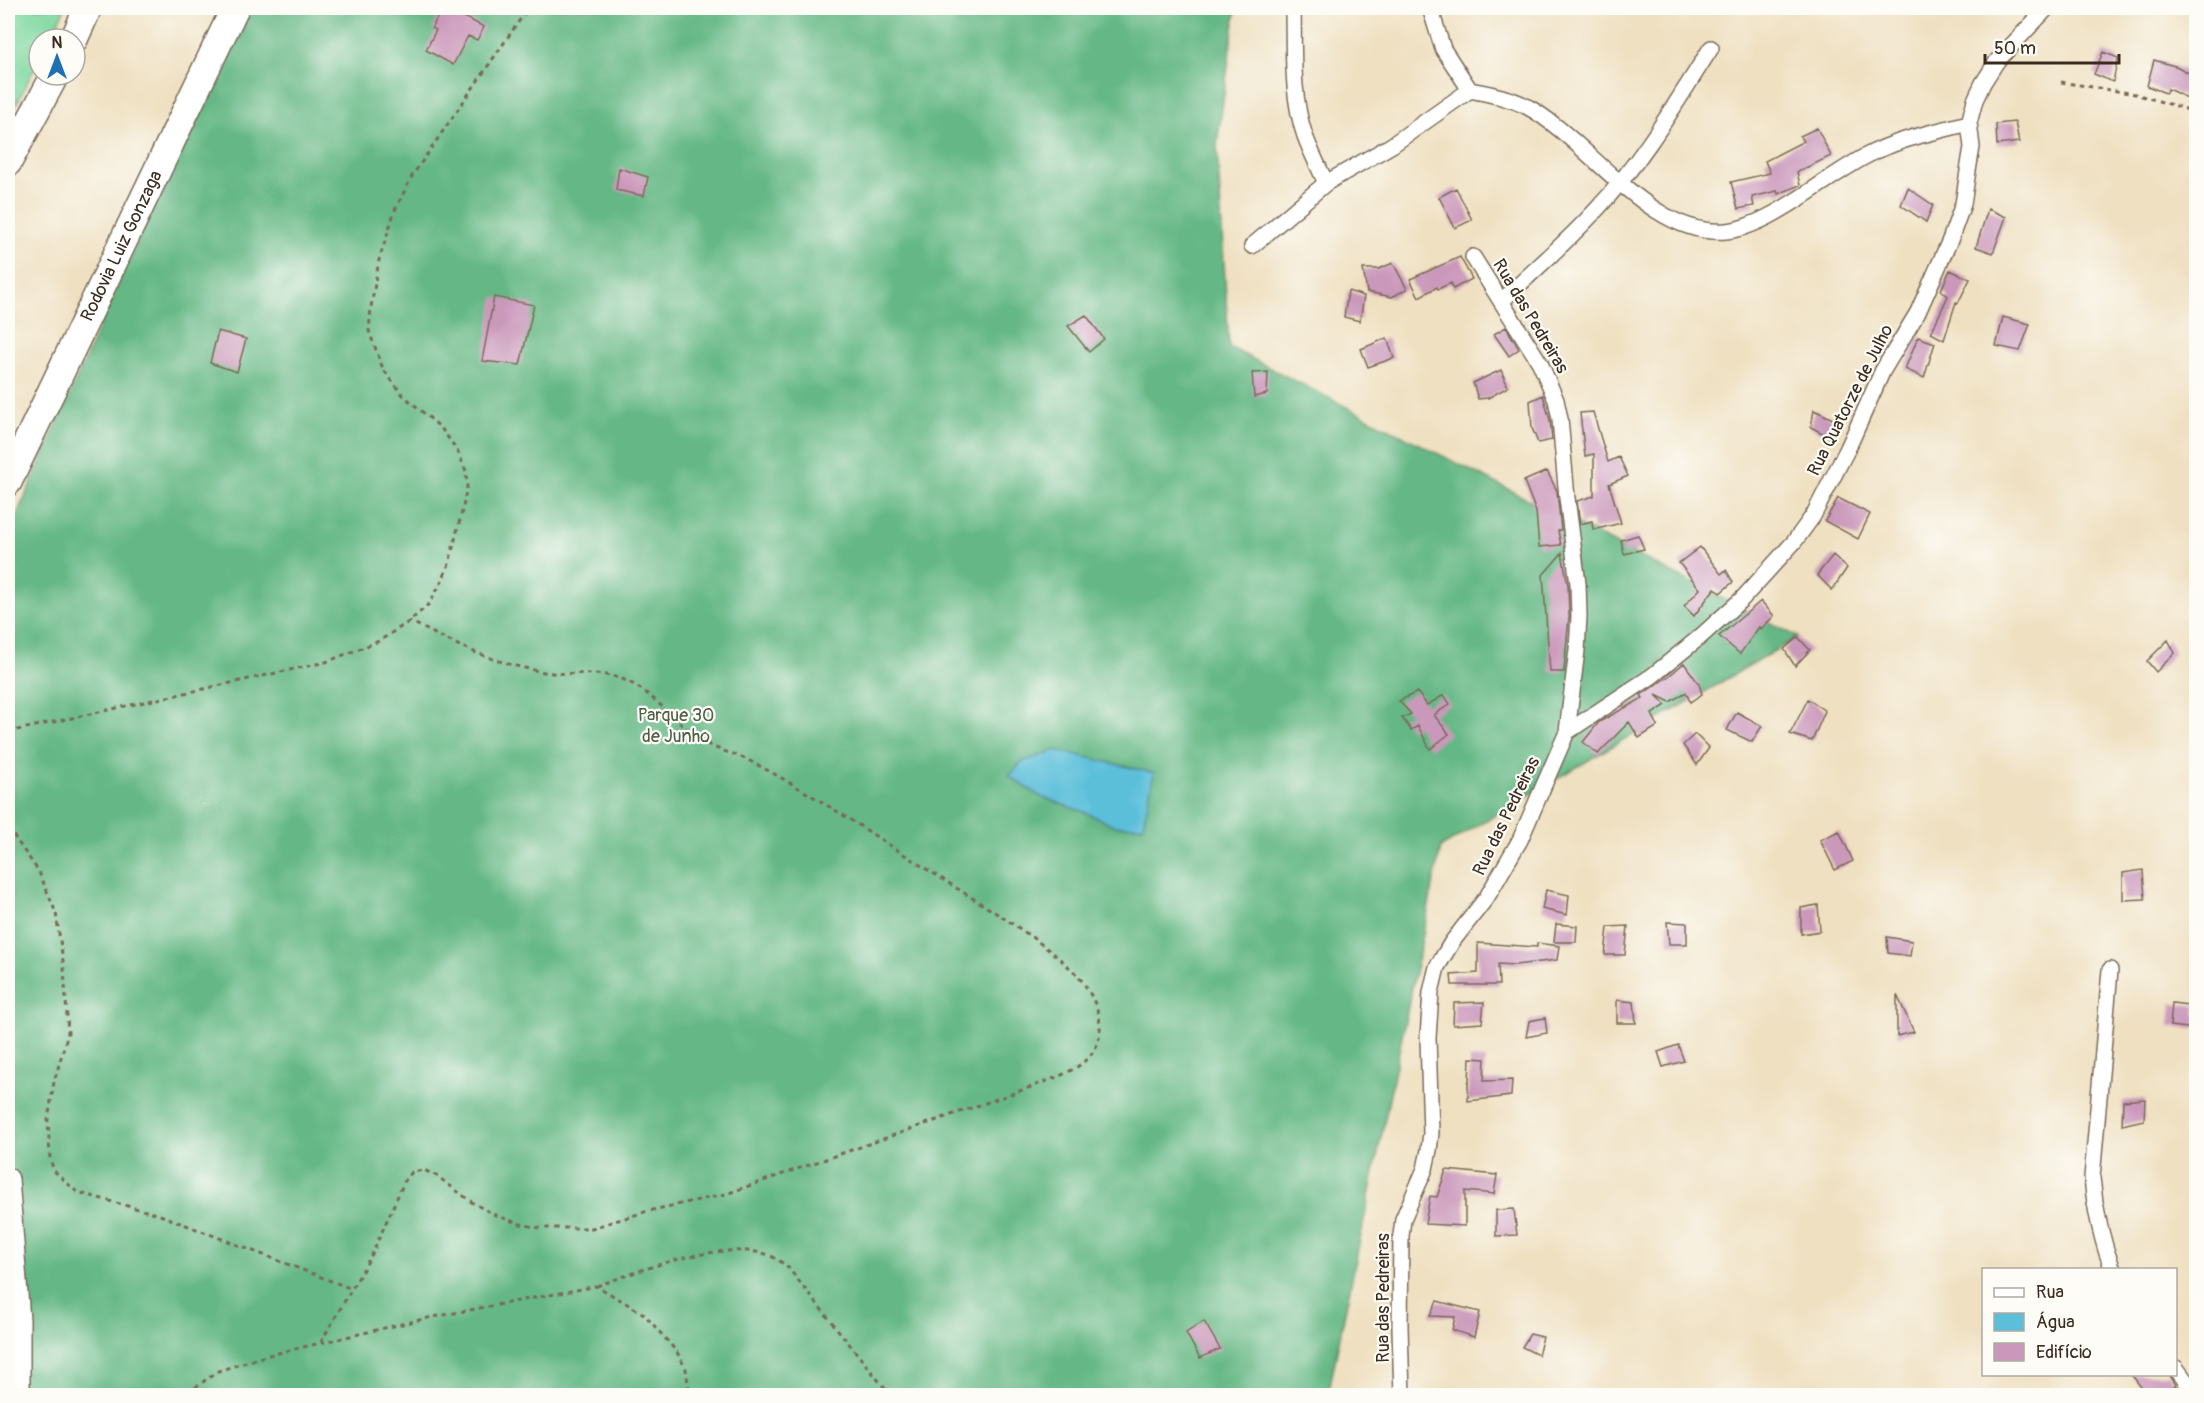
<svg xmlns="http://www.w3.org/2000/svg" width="2204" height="1403" viewBox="0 0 2204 1403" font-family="Pangolin,sans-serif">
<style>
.green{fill:#7cd79e;stroke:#5c805e;stroke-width:1.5}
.forest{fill:#65b885;stroke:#507152;stroke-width:1.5}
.water{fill:#5cbfda;stroke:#4c747c;stroke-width:1.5}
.building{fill:#ca98bb}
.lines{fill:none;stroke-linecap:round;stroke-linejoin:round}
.street-casing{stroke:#7a6a57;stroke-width:18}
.secondary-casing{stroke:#7a6a57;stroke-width:24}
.highway-casing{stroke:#7a6a57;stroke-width:30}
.path{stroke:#7a6a57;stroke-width:3;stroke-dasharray:4.5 4.5;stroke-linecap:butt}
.street{stroke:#fff;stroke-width:15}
.secondary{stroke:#fff;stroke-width:21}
.highway{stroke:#fff;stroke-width:27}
.labels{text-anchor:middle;stroke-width:4.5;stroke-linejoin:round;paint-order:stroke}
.street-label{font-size:18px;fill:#3b2a1e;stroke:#fdfcf7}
.park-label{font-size:18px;fill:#4e5e44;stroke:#fdfcf7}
</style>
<rect width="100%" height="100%" fill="#fdfcf7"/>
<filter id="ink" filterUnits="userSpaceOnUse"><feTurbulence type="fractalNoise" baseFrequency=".0167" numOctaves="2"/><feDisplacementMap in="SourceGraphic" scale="12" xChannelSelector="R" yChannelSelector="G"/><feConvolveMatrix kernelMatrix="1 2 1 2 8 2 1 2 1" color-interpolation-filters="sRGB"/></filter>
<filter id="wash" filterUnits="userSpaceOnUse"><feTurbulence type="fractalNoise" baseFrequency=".008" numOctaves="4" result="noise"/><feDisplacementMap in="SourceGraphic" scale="24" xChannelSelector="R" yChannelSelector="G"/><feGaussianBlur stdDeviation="1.35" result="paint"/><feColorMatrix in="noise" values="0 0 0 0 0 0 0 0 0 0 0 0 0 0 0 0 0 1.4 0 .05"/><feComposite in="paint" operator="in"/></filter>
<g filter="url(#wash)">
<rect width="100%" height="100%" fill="#efe0c1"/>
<!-- green -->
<path class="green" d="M8,8h57l-16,31h-10v20l-31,62z"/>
<!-- forest -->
<path class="forest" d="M249,8h987l-19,137 12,202 569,290 -357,210 -113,548 -1320,1v-861l121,-276z"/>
<!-- water -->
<path class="water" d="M1056,750l98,23 -11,53h-28l-31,-14 -43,-15 -32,-21 13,-14z"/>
<g id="blocks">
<!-- building -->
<path class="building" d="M442,8h5l37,19 -7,13 -9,-4 -15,29 -27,-15 10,-20 -4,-2z
M2103,52l15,6 -5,24 -19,-8z
M2154,60l24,7 18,10v25l-28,-13 -2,4 -19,-7z
M2015,122l4,20 -22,3 -1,-21z
M1817,128l14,28 -34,16 3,13 -22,9 -1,-3 -25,6 2,9 -16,3 -7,-27 39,-9 -5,-12 39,-20 -4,-5z
M619,168l29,9 -4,19 -28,-6z
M1456,188l16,32 -17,8 -16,-31z
M1908,188l25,17 -7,17 -25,-17z
M1988,209l18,8 -13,36 -17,-6z
M1460,257l12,22 -19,10 -2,-6 -13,6 -1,-2 -18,10 -9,-18z
M1393,263l14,26 -15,8 -25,-5 -4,-23h16z
M1950,270l20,9 -12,24 -2,-1 -12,38 -13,-7 17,-37 -7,-6z
M1348,291l16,5 -4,25 -16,-4z
M494,297l40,8 -14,60 -38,-4z
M1086,315l18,24 -15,13 -21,-26z
M2003,317l27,7 -10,27 -24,-5z
M1506,327l13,22 -10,7 -15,-22z
M218,331l28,8 -9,33 -27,-9z
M1918,337l17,6 -11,35 -19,-9z
M1387,338l7,20 -26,9 -7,-18z
M1501,370l7,17 -20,11 -10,1 -5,-16z
M1268,372l-1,22 -13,3 -2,-24z
M1543,395l7,25 2,20 -14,3 -6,-15 -2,-27z
M1814,410l23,11 -6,17 -20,-11z
M1593,412l15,50 11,-5 9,19 -19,8 12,39 -28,7 -1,-9 -12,3 -3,-23 17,-5v-42l-9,2 -5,-43z
M1547,471l10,20 4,39 -3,1 3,14 -22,2 -3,-35 -12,-31z
M1838,498l32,16 -12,25 -33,-18z
M1638,535l6,14 -20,5 -3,-14z
M1700,547l21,27 5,-4 7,12 -13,11 -5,-5 -21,28 -10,-10 16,-17 -21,-26z
M1562,553l6,32 1,31 -5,56h-14l-7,-97z
M1833,555l14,13 -15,22 -15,-15z
M1761,601l13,15 -13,13 -2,-2 -19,27 -21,-18z
M1798,637l12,13 -15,16 -11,-17z
M2168,640l7,13 -19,19 -9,-11z
M1684,663l15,21 3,10 -12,8 -4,-10 -16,10 -14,-7 10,10 -14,9 6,12 -19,12 -10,-16 -31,32 -15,-12 16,-20 44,-24 -2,-3 28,-19z
M1417,692l10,13 17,-10 6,9 -16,11 15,19 -19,15 -12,-23 -7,4 -9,-12 9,-4 -12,-13z
M1808,699l17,12 -13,30 -22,-7z
M1737,712l25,14 -10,16 -25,-12z
M1695,734l14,14 -12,17 -14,-20z
M1839,831l14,30 -18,9 -15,-30z
M2143,870l2,29 -22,1v-27z
M1546,890l23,5 -2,20 -25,-6z
M1818,905l2,26 -19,3v-26z
M1667,922l20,1v21h-18z
M1556,924l21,2 -1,16h-22z
M1628,926l-3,29h-20l3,-28z
M1887,937l25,4 -2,15 -22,-3z
M1478,943l59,4v-4l22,3 -2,14 -42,5 -17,-1 1,21h-47l-1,-10 27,-2z
M1897,995l17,37 -17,4z
M1617,1000l17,2 2,21h-19z
M1484,1002l-2,21 -29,2 1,-22z
M2172,1003l24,3v23l-26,-3z
M1545,1018l2,15 -21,4 3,-16z
M1678,1045l6,16 -21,6 -5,-15z
M1470,1058l15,1 -1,22 28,-1 -1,16 -43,5v-19h1z
M2145,1099l-1,21 -22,5 1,-24z
M1446,1170l51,5 -3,19 -29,-3v35l-40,-2 5,-28 7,1z
M1514,1209l3,26 -21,1v-26z
M1437,1301l43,11 -6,25 -22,-7 3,-13 -25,-1z
M1204,1321l16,28 -20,9 -14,-25z
M1530,1334l13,3 -5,18 -16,-8z
M2131,1374h38l7,11 -12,10h-17z"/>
</g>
</g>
<g filter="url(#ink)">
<use href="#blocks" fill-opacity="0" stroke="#7a6a57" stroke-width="1.5"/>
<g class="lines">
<defs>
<path id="street" d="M1293,8c1,42 -2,88 12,128 6,16 14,32 21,47
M1430,8l13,41 27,41
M1252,246l74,-63 66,-38 78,-55c19,4 38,7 56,16 62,33 124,132 200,125 43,-4 100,-54 140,-75 32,-17 68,-24 103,-33
M1502,301c31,-30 66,-60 95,-92 45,-48 79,-106 114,-161
M1567,732l85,-56 48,-39 42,-38 52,-57 19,-26 35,-68 35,-78 35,-58 32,-72 13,-36 5,-33 4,-24 -3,-24 6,-23 8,-17 14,-22 50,-53
M2110,970l-18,208c3,32 9,61 21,92
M2176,1368l20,27
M1402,1396l-2,-69 1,-91 2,-17 22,-50 4,-19 2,-17 -3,-95 3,-46 6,-25 15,-25 35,-45 33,-57 47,-108 10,-82 2,-34 -1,-32 -11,-86 -7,-79 -4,-19 -16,-37 -67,-106"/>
<path id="secondary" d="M8,1179l11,141v76"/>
<g id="highway">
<path d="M74,39l14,-31"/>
<path d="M8,162l47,-87"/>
<path id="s1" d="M8,482l227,-474"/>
</g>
</defs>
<!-- street casing -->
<use href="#street" class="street-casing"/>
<!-- secondary casing -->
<use href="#secondary" class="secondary-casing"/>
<!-- highway casing -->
<use href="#highway" class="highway-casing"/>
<!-- path -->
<path class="path" d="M2061,82l74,12 61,18
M8,732l318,-70 53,-21 31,-20 19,-17 12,-21 8,-19 14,-57 4,-21 -1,-15 -9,-21 -16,-22 -38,-33 -20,-26 -14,-38 2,-24 8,-47 16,-50 17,-34 116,-168
M8,828l31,44 17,41 8,55 4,65 -14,49 -6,38 2,39 4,12 23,21 83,23 192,74
M597,1286c47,-17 119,-45 169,-32 7,2 14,8 20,11l105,131
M321,1342l51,-88 32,-72 8,-10 12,-2 13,6 36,27 22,12 25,9 20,4h52l56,-17 78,-17 305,-107c25,-10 61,-19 68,-49 6,-24 -12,-55 -29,-70 -38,-35 -83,-60 -126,-88 -64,-40 -126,-84 -194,-119 -12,-6 -26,-9 -39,-15 -32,-17 -57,-55 -89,-67 -25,-9 -52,-3 -78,-7 -51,-9 -89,-27 -134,-51
M191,1396l5,-9 22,-16 47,-15 158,-37 174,-33 47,28 33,38 9,17 4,27"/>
<!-- street -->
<use href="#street" class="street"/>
<!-- secondary -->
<use href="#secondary" class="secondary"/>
<!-- highway -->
<use href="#highway" class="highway"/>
</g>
</g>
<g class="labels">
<!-- street labels -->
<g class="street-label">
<text dy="6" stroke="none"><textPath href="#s1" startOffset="262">Rodovia Luiz Gonzaga</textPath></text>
<text transform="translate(1531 316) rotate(59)" y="6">Rua das Pedreiras</text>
<text transform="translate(1850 400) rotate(-63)" y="6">Rua Quatorze de Julho</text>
<text transform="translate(1506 816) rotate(-64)" y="6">Rua das Pedreiras</text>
<text transform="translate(1383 1298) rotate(-90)" y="6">Rua das Pedreiras</text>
</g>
<!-- park labels -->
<g class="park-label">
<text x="676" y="721">Parque 30<tspan x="676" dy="21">de Junho</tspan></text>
</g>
</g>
<!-- margin -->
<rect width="2204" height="1403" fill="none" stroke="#fdfcf7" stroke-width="30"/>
<!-- legend -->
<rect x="1982" y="1268" width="195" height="108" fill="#fdfcf7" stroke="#afa8a0" stroke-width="1.5"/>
<rect x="1994" y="1288" width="30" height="9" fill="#ffffff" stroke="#afa8a0" stroke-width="1.5"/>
<text x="2036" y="1298" font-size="18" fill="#3b2a1e">Rua</text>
<rect x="1994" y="1313" width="30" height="18" fill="#5cbfda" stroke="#afa8a0" stroke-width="1.5"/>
<text x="2036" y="1328" font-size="18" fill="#3b2a1e">Água</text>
<rect x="1994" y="1343" width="30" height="18" fill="#ca98bb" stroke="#afa8a0" stroke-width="1.5"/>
<text x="2036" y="1358" font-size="18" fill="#3b2a1e">Edifício</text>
<!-- north arrow -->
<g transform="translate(57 57)"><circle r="28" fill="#fdfcf7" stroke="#afa8a0" stroke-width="1.5"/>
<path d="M0-4.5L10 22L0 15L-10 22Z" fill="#1f6fb2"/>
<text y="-9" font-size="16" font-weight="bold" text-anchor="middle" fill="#3b2a1e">N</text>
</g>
<!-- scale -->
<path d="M1985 54v9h134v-9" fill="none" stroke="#3b2a1e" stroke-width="3"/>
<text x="1994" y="54" font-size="18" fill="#3b2a1e" stroke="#fdfcf7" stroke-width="4.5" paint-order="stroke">50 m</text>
</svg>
